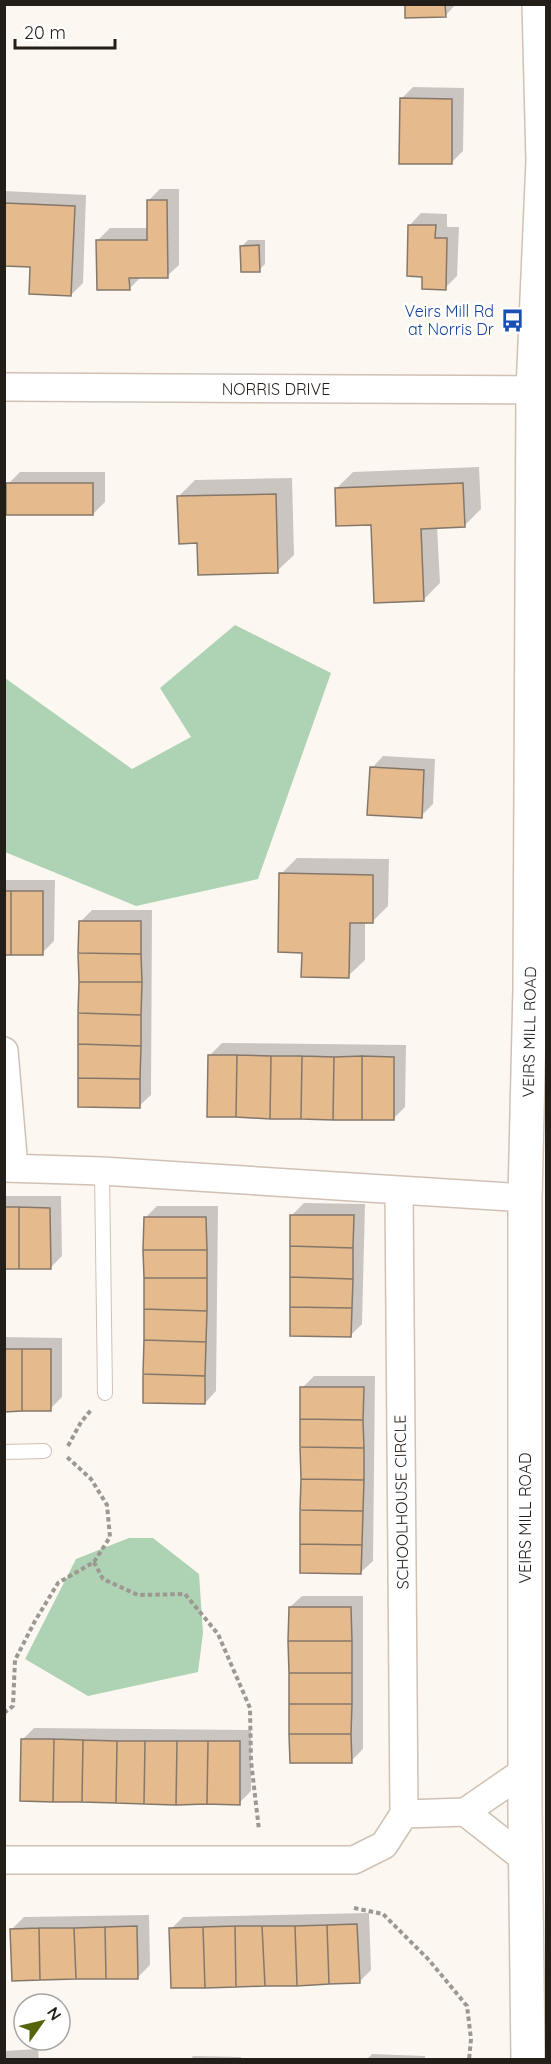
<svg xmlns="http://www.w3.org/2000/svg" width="551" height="2064" viewBox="0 0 551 2064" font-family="Quicksand,sans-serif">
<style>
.green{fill:#aed2b4}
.shadow{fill:#0003}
.building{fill:#e5ba8c;stroke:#85786b;stroke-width:1.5}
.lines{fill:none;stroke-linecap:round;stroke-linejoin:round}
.lane-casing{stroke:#d0c1b4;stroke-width:16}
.street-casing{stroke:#d0c1b4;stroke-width:30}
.primary-casing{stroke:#d0c1b4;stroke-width:36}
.path{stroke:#9e9892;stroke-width:4;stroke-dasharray:4.5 3;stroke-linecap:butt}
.lane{stroke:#fff;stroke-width:14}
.street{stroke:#fff;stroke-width:27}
.primary{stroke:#fff;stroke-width:33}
.labels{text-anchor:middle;stroke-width:5;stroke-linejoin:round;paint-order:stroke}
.transit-label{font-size:16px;fill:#164399;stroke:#fff;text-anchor:end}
.street-label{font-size:16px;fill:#241e19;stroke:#fff}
</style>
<rect width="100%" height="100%" fill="#fdf7f1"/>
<!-- green -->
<path class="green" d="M235,625l96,48 -73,206 -122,27 -131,-54v-174l127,91 59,-32 -31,-49z
M129,1538h24l46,36 4,59 -5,39 -110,24 -63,-37 51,-100z"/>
<!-- shadow -->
<path class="shadow" d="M406,4h50l-11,12z
M413,87l51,1 -1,63 -12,12 -50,-64z
M160,189h19v76l-12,11 -26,1 -12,12 -31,-49 12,-12h38v-27z
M4,191l82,4 -3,88 -12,12 -39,-29 -28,-1z
M421,213l26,1v13h12l-2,49 -12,12 -21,-13 -14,-50z
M248,240h17v24l-6,6 -17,-24z
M479,467l2,42 -17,17 -27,1 3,56 -16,16 -52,-75 -36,-35 17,-17z
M20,472h85v30l-12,12 -85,-30z
M292,478l2,77 -17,16 -78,-29 -20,-46 16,-16z
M383,756l52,3 -2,45 -12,12 -49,-48z
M297,858l92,1 -1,47 -16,16h-7v38l-17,16 -45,-24 -22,-78z
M4,880h51l-1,61 -12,12h-38z
M92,910h60l-1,185 -12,11 -59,-184z
M222,1043l184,2 -1,62 -12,12 -183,-64z
M4,1196h57l1,60 -12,12h-46z
M304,1203l61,1 -3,120 -12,12 -58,-121z
M157,1206h61l-2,185 -11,12 -60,-185z
M4,1337l58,1v59l-12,12 -46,1z
M314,1376h61l-2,185 -12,11 -59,-184z
M302,1596h61v153l-12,12 -61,-154z
M34,1728l217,2v61l-12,12 -217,-63z
M369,1913l2,57 -12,12 -188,-53 12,-12z
M149,1915l1,50 -12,12 -126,-48 12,-12z
M38,2049l1,11h-35v-9z
M372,2054l53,2v4h-59z
M193,2056l48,1v3h-51z"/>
<!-- building -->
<path class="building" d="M405,4h40l1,13 -41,1z
M400,98l52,1v65h-53z
M147,200h20l1,78h-39l1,12h-33l-1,-50h51z
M4,203l71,3 -4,90 -42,-2 1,-27 -26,-1z
M408,225h28l-1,13h12l-1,52 -24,-1v-12l-15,-1z
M259,245l1,27h-19l-1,-26z
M6,483h87v32h-87z
M463,483l2,44 -44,2 3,72 -50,2 -3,-78 -35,1 -1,-38z
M276,494l2,79 -80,2 -1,-32 -18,1 -2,-48z
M370,767l54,3 -2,48 -55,-3z
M279,873l94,2v48h-23l-1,55 -48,-1 1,-24 -24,-1z
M4,891h7v64h-7z
M11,891h32v64h-32z
M79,921h62v33l-63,-1z
M78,953l63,1 1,28h-63z
M79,982h63l-1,33 -63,-2z
M78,1013l63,2v31l-63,-2z
M78,1044l63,2 -1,33 -62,-1z
M208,1055h29l-1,62h-29z
M237,1055l34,1 -1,63 -34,-2z
M271,1056h31l-1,63h-31z
M302,1056l32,1 -1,63 -32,-1z
M362,1056v64h-29l1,-63z
M362,1056l32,1v63h-32z
M78,1078l62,1v29l-62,-1z
M4,1207h15v62h-15z
M19,1207l31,1 1,61h-32z
M290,1215h64l-1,33 -63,-2z
M144,1217h62l1,33h-64z
M290,1246l63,2v31l-63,-2z
M143,1250h64v28h-63z
M290,1277l63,2 -1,29 -62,-1z
M144,1278h63v33l-63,-2z
M290,1307l62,1 -1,29 -61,-1z
M144,1309l63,2 -1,31 -62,-2z
M144,1340l62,2 -1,34 -62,-2z
M4,1349h18v62l-18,1z
M22,1349h29v62h-29z
M143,1374l62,2v28l-62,-1z
M300,1387h64l-1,33 -63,-1z
M300,1419l63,1 1,28 -64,-1z
M300,1447l64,1v32l-63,-1z
M301,1479l63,1 -1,31 -63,-1z
M300,1510l63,1 -1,34 -62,-1z
M300,1544l62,1 -1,29 -61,-1z
M289,1607h62l1,34h-64z
M288,1641h64v32h-63z
M289,1673h63v31h-63z
M289,1704h63l-1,30h-62z
M289,1734h62l1,29h-62z
M21,1739h33l-1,63 -33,-1z
M54,1739l29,1 -1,62h-29z
M83,1740l34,1 -1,62 -34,-1z
M117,1741h28l-1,63 -28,-1z
M145,1741h32l-1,64 -32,-1z
M177,1741h31l-1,63 -31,1z
M208,1741h32v64l-33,-1z
M357,1924l3,59 -31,1 -2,-59z
M327,1925l2,59 -32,2 -2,-60z
M137,1926l1,53h-32l-1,-52z
M235,1926h27l3,60 -29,1z
M235,1926l1,61 -31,1 -2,-61z
M262,1926h33l2,60h-32z
M105,1927l1,52h-30l-2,-51z
M203,1927l2,61h-34l-2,-60z
M39,1928h35l2,51 -36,1z
M39,1928l1,52 -28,1 -2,-52z"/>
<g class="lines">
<defs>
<path id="lane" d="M102,1171l3,222
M4,1452l40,-1"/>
<path id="street" d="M4,387l542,3
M4,1051l10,117
M4,1168l98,3 423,27
M399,1190l5,624
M465,1812l61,48
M4,1860h350l30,-15 20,-31 61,-2 61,-42"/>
<path id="primary" d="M528,2060l-3,-248v-614l5,-210 3,-598 10,-229 -4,-157"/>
</defs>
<!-- lane casing -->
<use href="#lane" class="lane-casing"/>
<!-- street casing -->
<use href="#street" class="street-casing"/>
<!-- primary casing -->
<use href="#primary" class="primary-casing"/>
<!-- path -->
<path class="path" d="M68,1446l13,-24 10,-12
M94,1562l9,17 35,16 47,-1 33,40 32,74 1,53 8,69
M4,1713l9,-7 2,-46 20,-39 23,-38 36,-21 16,-25 -3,-32 -16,-26 -24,-22
M354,1908l29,6 46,46 38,46 4,33 -2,21"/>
<!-- lane -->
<use href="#lane" class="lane"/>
<!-- street -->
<use href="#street" class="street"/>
<!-- primary -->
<use href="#primary" class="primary"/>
</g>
<!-- icons -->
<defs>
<symbol id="bus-bare" viewBox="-9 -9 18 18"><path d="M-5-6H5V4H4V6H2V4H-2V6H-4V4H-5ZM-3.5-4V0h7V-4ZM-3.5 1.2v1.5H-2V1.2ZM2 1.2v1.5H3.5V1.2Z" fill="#1a4fb4" stroke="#fff" stroke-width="2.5" paint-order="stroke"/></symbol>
</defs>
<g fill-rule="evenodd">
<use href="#bus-bare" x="496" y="304" width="33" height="33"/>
</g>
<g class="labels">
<!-- transit labels -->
<g class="transit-label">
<text x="494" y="317">Veirs Mill Rd<tspan x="494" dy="18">at Norris Dr</tspan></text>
</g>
<!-- street labels -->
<g class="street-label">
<text x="276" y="395">NORRIS DRIVE</text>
<text transform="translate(529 1032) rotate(-89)" y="6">VEIRS MILL ROAD</text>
<text transform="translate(401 1502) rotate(-91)" y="6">SCHOOLHOUSE CIRCLE</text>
<text transform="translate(525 1518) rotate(-90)" y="6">VEIRS MILL ROAD</text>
</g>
</g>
<!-- border -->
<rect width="551" height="2064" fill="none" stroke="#241e19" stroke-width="12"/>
<!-- north arrow -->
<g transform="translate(42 2022) rotate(56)"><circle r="28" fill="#ffffff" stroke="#a7a5a3" stroke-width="1.5"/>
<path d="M0-4.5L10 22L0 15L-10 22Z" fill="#54640a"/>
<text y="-9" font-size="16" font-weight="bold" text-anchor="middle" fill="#241e19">N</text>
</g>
<!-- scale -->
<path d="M15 39v9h100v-9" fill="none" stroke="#241e19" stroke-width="3"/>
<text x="24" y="39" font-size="18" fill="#241e19" stroke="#ffffff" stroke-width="4.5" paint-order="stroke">20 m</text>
</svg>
